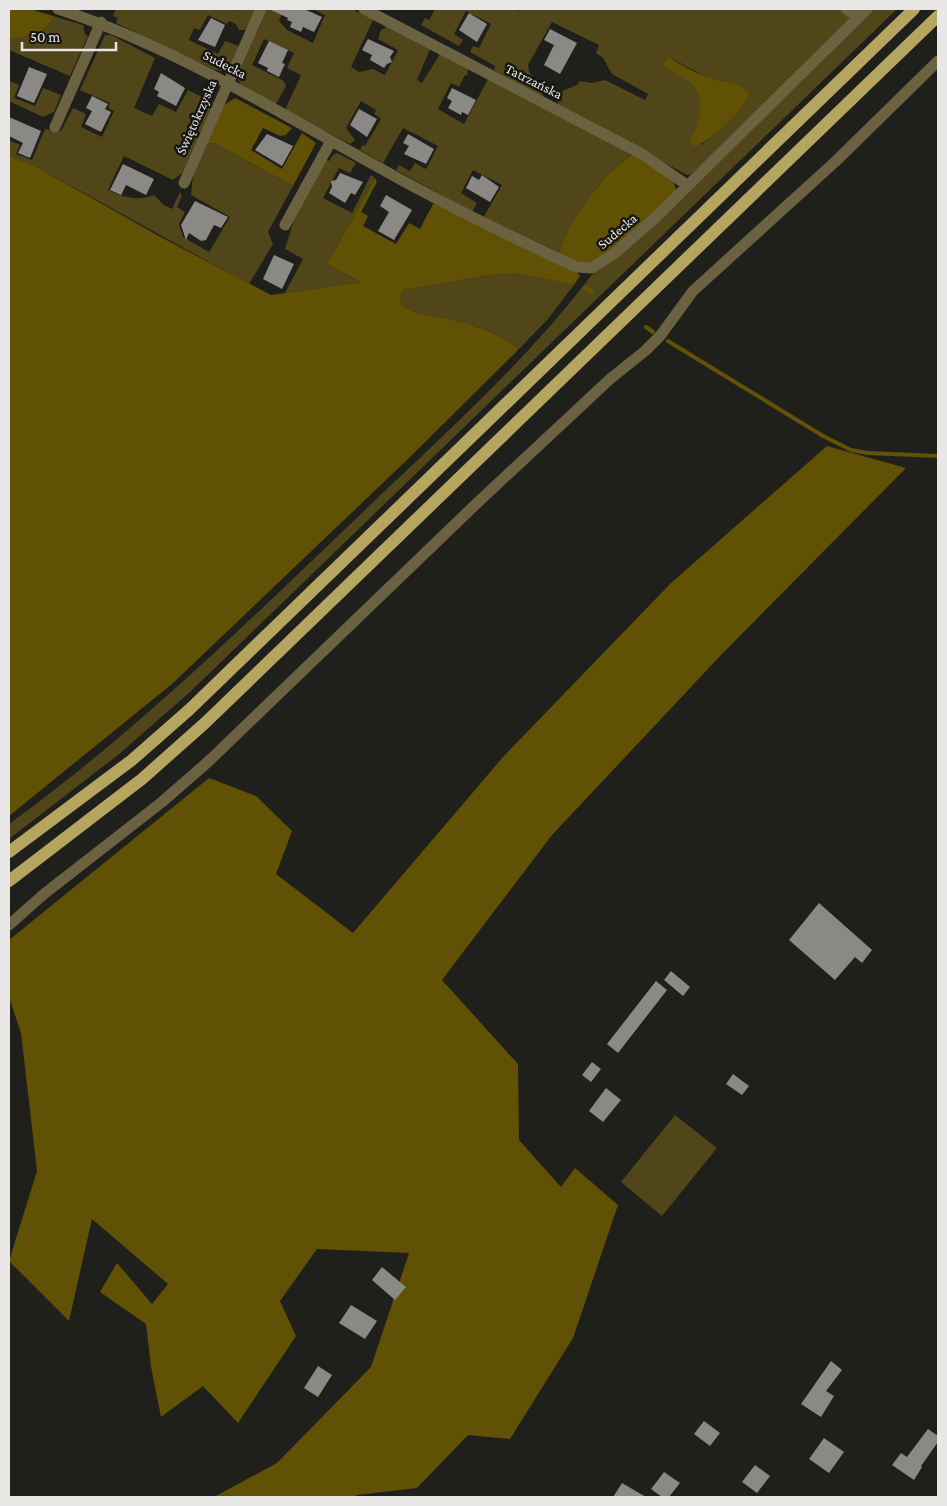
<svg xmlns="http://www.w3.org/2000/svg" width="947" height="1506" viewBox="0 0 947 1506" font-family="'Crimson Pro',serif">
<style>
.green{fill:#504619;fill-rule:evenodd}
.forest{fill:#605105}
.lines{fill:none;stroke-linecap:round;stroke-linejoin:round}
.stream{stroke:#615206;stroke-width:4}
.building{fill:#8a8985}
.street{stroke:#6a6241;stroke-width:11}
.primary{stroke:#b6a55f;stroke-width:12}
.labels{text-anchor:middle;stroke-width:5;stroke-linejoin:round;paint-order:stroke}
.street-label{font-size:14px;fill:#e8e7e5;stroke:#161612}
</style>
<rect width="100%" height="100%" fill="#1f1f1b"/>
<!-- green -->
<path class="green" d="M116,9h118l4,2 1,-2h17l-9,21h-8l-3,-6 -7,-3 -2,3 -19,-9 -8,15 -6,-2 -5,12 29,14 7,-13 14,5 -8,18 -9,7 -7,-1 -99,-47 2,-5 -5,-2z
M267,9h17l-5,12 8,9 26,13 12,-28 -12,-6h39l21,11 -22,47 8,5 14,-3 12,6 13,-25 -20,-11 3,-9 6,-3 43,22 -13,31 5,3 18,-29 28,14 -1,8 -2,-1 -6,12 -8,-4 -13,26 26,15 24,-45 89,45 55,31c-19,11 -50,48 -60,68 -6,10 -10,22 -14,32l-76,-35 20,-35 -29,-15 -12,23 16,10 -5,9 -76,-42 3,-5 11,6 5,-8 11,6 12,-23 -35,-18 -20,35 -23,-13 2,-5 3,1 16,-27 -7,-5 2,-4 -15,-9 -15,27 9,12 -5,4 -65,-34 16,-35 -14,-7 7,-15 -30,-14 -12,26 32,16 2,5 -10,18 -35,-19 -3,-6 1,-6z
M435,9h81l3,2 2,-2h342l-171,165 -5,1 -129,-70 -2,-8 6,-6 15,-6 3,-4 12,2 13,-3 40,20 3,-6 -36,-20 -9,-16 -7,-5 3,-8 -47,-23 -24,43 1,7 16,19 -3,6 -48,-27 1,-4 -25,-14 3,-6 6,2 12,-24 -25,-13 -12,23 9,6 -4,6 -38,-21 4,-7 4,2zM667,57c15,6 29,16 44,21 14,5 31,2 39,17l-32,36 -17,14c-9,-21 4,-31 0,-50 -3,-10 -26,-29 -34,-38z
M871,9h26l-707,683 -72,63 -109,84v-15c128,-93 241,-204 355,-313 78,-75 161,-148 226,-234z
M53,16l30,9 2,9 3,2 -18,40 -61,-26v-12c15,1 40,-5 44,-22z
M105,35h6l44,23 -21,50 18,8 7,-12 17,8 12,-22 26,13 -32,70 -9,7 -49,-24 -16,34c17,8 29,11 46,5l10,10 8,4 8,-17 2,4 -5,11 8,5 -6,12 4,13 26,15 21,-35 -39,-22 2,-21 14,-30 7,-1 79,43 -25,46 5,12 -24,40 -214,-118 -26,-11v-15l11,5 -4,9 16,6 13,-31 16,2 12,-23 13,6 -5,13 21,10 12,-26 -6,-3 2,-5 -30,-13z
M9,81l10,4 -5,13 21,8 8,-18 18,7 -7,17 -11,5 -34,-16z
M337,153l19,10 -6,10 -11,-5 -16,30 29,15 19,-38 4,3 -48,86 33,18 -75,11 18,-34 -18,-10 11,-36 28,-54 5,2 4,-6z
M521,274l53,11 -26,34 -29,30c-22,-16 -39,-22 -65,-29 -18,-4 -36,-4 -52,-15l-2,-8 4,-7 86,-15z
M675,1115l42,33 -55,68 -41,-34z"/>
<!-- forest -->
<path class="forest" d="M9,9h21l23,7c-4,17 -29,23 -44,22z
M668,57c13,7 28,17 43,21 14,5 31,2 39,17 -9,14 -39,48 -56,51l-4,-3v-4c6,-6 7,-12 9,-21 7,-34 -11,-37 -36,-53z
M235,98l57,30 -6,7 -6,1 -17,-8 -12,22 31,19 20,-36 14,10 -23,43 -79,-43 -7,1 17,-39z
M9,155l26,11 124,70 112,59 89,-13 -33,-18 48,-86 2,4 -16,30 7,4 -5,10 33,18 13,-21 11,6 13,-25 6,-1 137,68 4,5 -6,9 -54,-11 -30,1 -86,15 -4,7 2,8c16,11 34,11 52,15 26,7 43,13 65,29l-111,110 -236,225 -163,132z
M632,155c15,8 43,17 44,36l-52,50 -38,25 -28,-11c4,-10 8,-22 14,-32 10,-20 41,-57 60,-68z
M827,446l79,22 -184,186 -170,181 -110,145 76,84 1,76 42,47 14,-19 43,37 -45,133 -63,101 -42,-4 -51,53 -60,7 -2,2h-141l63,-34 94,-96 38,-114 -92,-4 -37,52 16,35 -58,87 -35,-37 -42,31 -10,-50 -5,-43 -46,-32 17,-29 35,41 16,-20 -76,-65 -23,102 -60,-60 28,-90 -16,-138 -12,-36v-57l200,-162 47,18 36,35 -16,43 77,59 150,-176 168,-174z"/>
<g class="lines">
<!-- stream -->
<path class="stream" d="M9,163l9,1 17,6 176,99 60,29 234,-32h20l45,13
M585,288l7,4
M9,319l37,-2 71,7 294,117
M646,327l7,5
M668,341l155,95 28,14 17,3 70,3"/>
</g>
<!-- building -->
<path class="building" d="M269,9h35l18,8 -8,15 -11,-5 -2,5 -11,-5 2,-5 -5,-2 1,-2z
M469,13l18,11 -10,18 -18,-12z
M211,18l14,7 -10,22 -17,-7z
M550,29l27,14 -17,31 -16,-9 10,-20 -10,-5z
M368,39l26,12 -4,6 2,5 -5,2 -3,4 -14,-8 2,-5 -10,-5z
M269,41l19,9 -6,13 3,1 -6,13 -12,-6 1,-3 -10,-5z
M29,67l18,7 -13,29 -17,-7z
M161,73l24,15 -9,18 -19,-10 2,-4 -5,-3z
M452,88l24,12 -8,15 -6,-3 -1,3 -13,-7 4,-7 -5,-3z
M92,96l16,8 -3,5 6,3 -10,20 -16,-8 7,-13 -6,-3z
M359,109l18,10 -10,18 -17,-12z
M9,117l32,14 -11,27 -12,-5 5,-10 -14,-7z
M267,134l26,12 -11,20 -27,-16z
M408,134l26,15 -8,15 -22,-10 5,-8 -6,-3z
M123,164l31,15 -8,16 -20,-10 -5,10 -11,-5z
M340,173l23,9 -8,13 -4,-2 -6,10 -16,-10 3,-6 -1,-6 5,-1z
M482,175l17,12 -9,15 -24,-14 6,-12 7,4z
M386,195l26,15 -18,30 -16,-9 11,-19 -9,-6z
M195,201l33,16 -7,11 -7,-3 -8,15 -5,1 -12,-8 -3,7 -5,-15z
M274,255l20,9 -12,25 -19,-10z
M819,903l53,47 -10,13 -7,-6 -20,23 -46,-40z
M671,971l19,16 -7,9 -19,-16z
M656,981l11,9 -49,63 -11,-9z
M592,1062l9,7 -10,13 -9,-7z
M733,1074l16,12 -7,9 -16,-11z
M606,1088l15,12 -18,22 -14,-11z
M382,1267l24,20 -11,13 -23,-20z
M351,1305l26,16 -12,18 -26,-16z
M831,1361l11,9 -16,21 8,5 -13,21 -20,-13z
M318,1366l14,9 -14,22 -14,-9z
M704,1421l16,12 -10,13 -16,-12z
M928,1429l10,7v6l-17,24 1,1 -8,13 -22,-15 9,-12 6,4z
M824,1438l20,14 -15,21 -20,-14z
M755,1465l15,11 -13,17 -15,-11z
M664,1472l16,11 -11,14h-7l-11,-8z
M622,1483l24,14h-33z"/>
<g class="lines">
<!-- street -->
<path class="street" d="M58,9c118,38 221,104 329,163 62,35 125,65 189,95l16,1 23,-15 40,-35 212,-209
M364,9l278,145 45,31
M846,9l12,8
M55,127l46,-105
M184,183l77,-174
M285,225l46,-84
M9,925l35,-31 118,-92 48,-42 265,-255 135,-126 35,-28 15,-15 33,-45 143,-130 102,-100"/>
<!-- primary -->
<path class="primary" d="M9,852l123,-92 58,-51 724,-700
M9,881l133,-102 63,-56 733,-707"/>
</g>
<g class="labels">
<!-- street labels -->
<g class="street-label">
<text transform="translate(225 64) rotate(27)" y="5">Sudecka</text>
<text transform="translate(534 81) rotate(27)" y="5">Tatrzańska</text>
<text transform="translate(196 117) rotate(-66)" y="5">Świętokrzyska</text>
<text transform="translate(617 231) rotate(-40)" y="5">Sudecka</text>
</g>
</g>
<!-- border -->
<rect width="947" height="1506" fill="none" stroke="#e8e7e5" stroke-width="20"/>
<!-- scale -->
<path d="M22 42v8h94v-8" fill="none" stroke="#e8e7e5" stroke-width="2.5"/>
<text x="30" y="42" font-size="15" fill="#e8e7e5" stroke="#161612" stroke-width="4" paint-order="stroke">50 m</text>
</svg>
